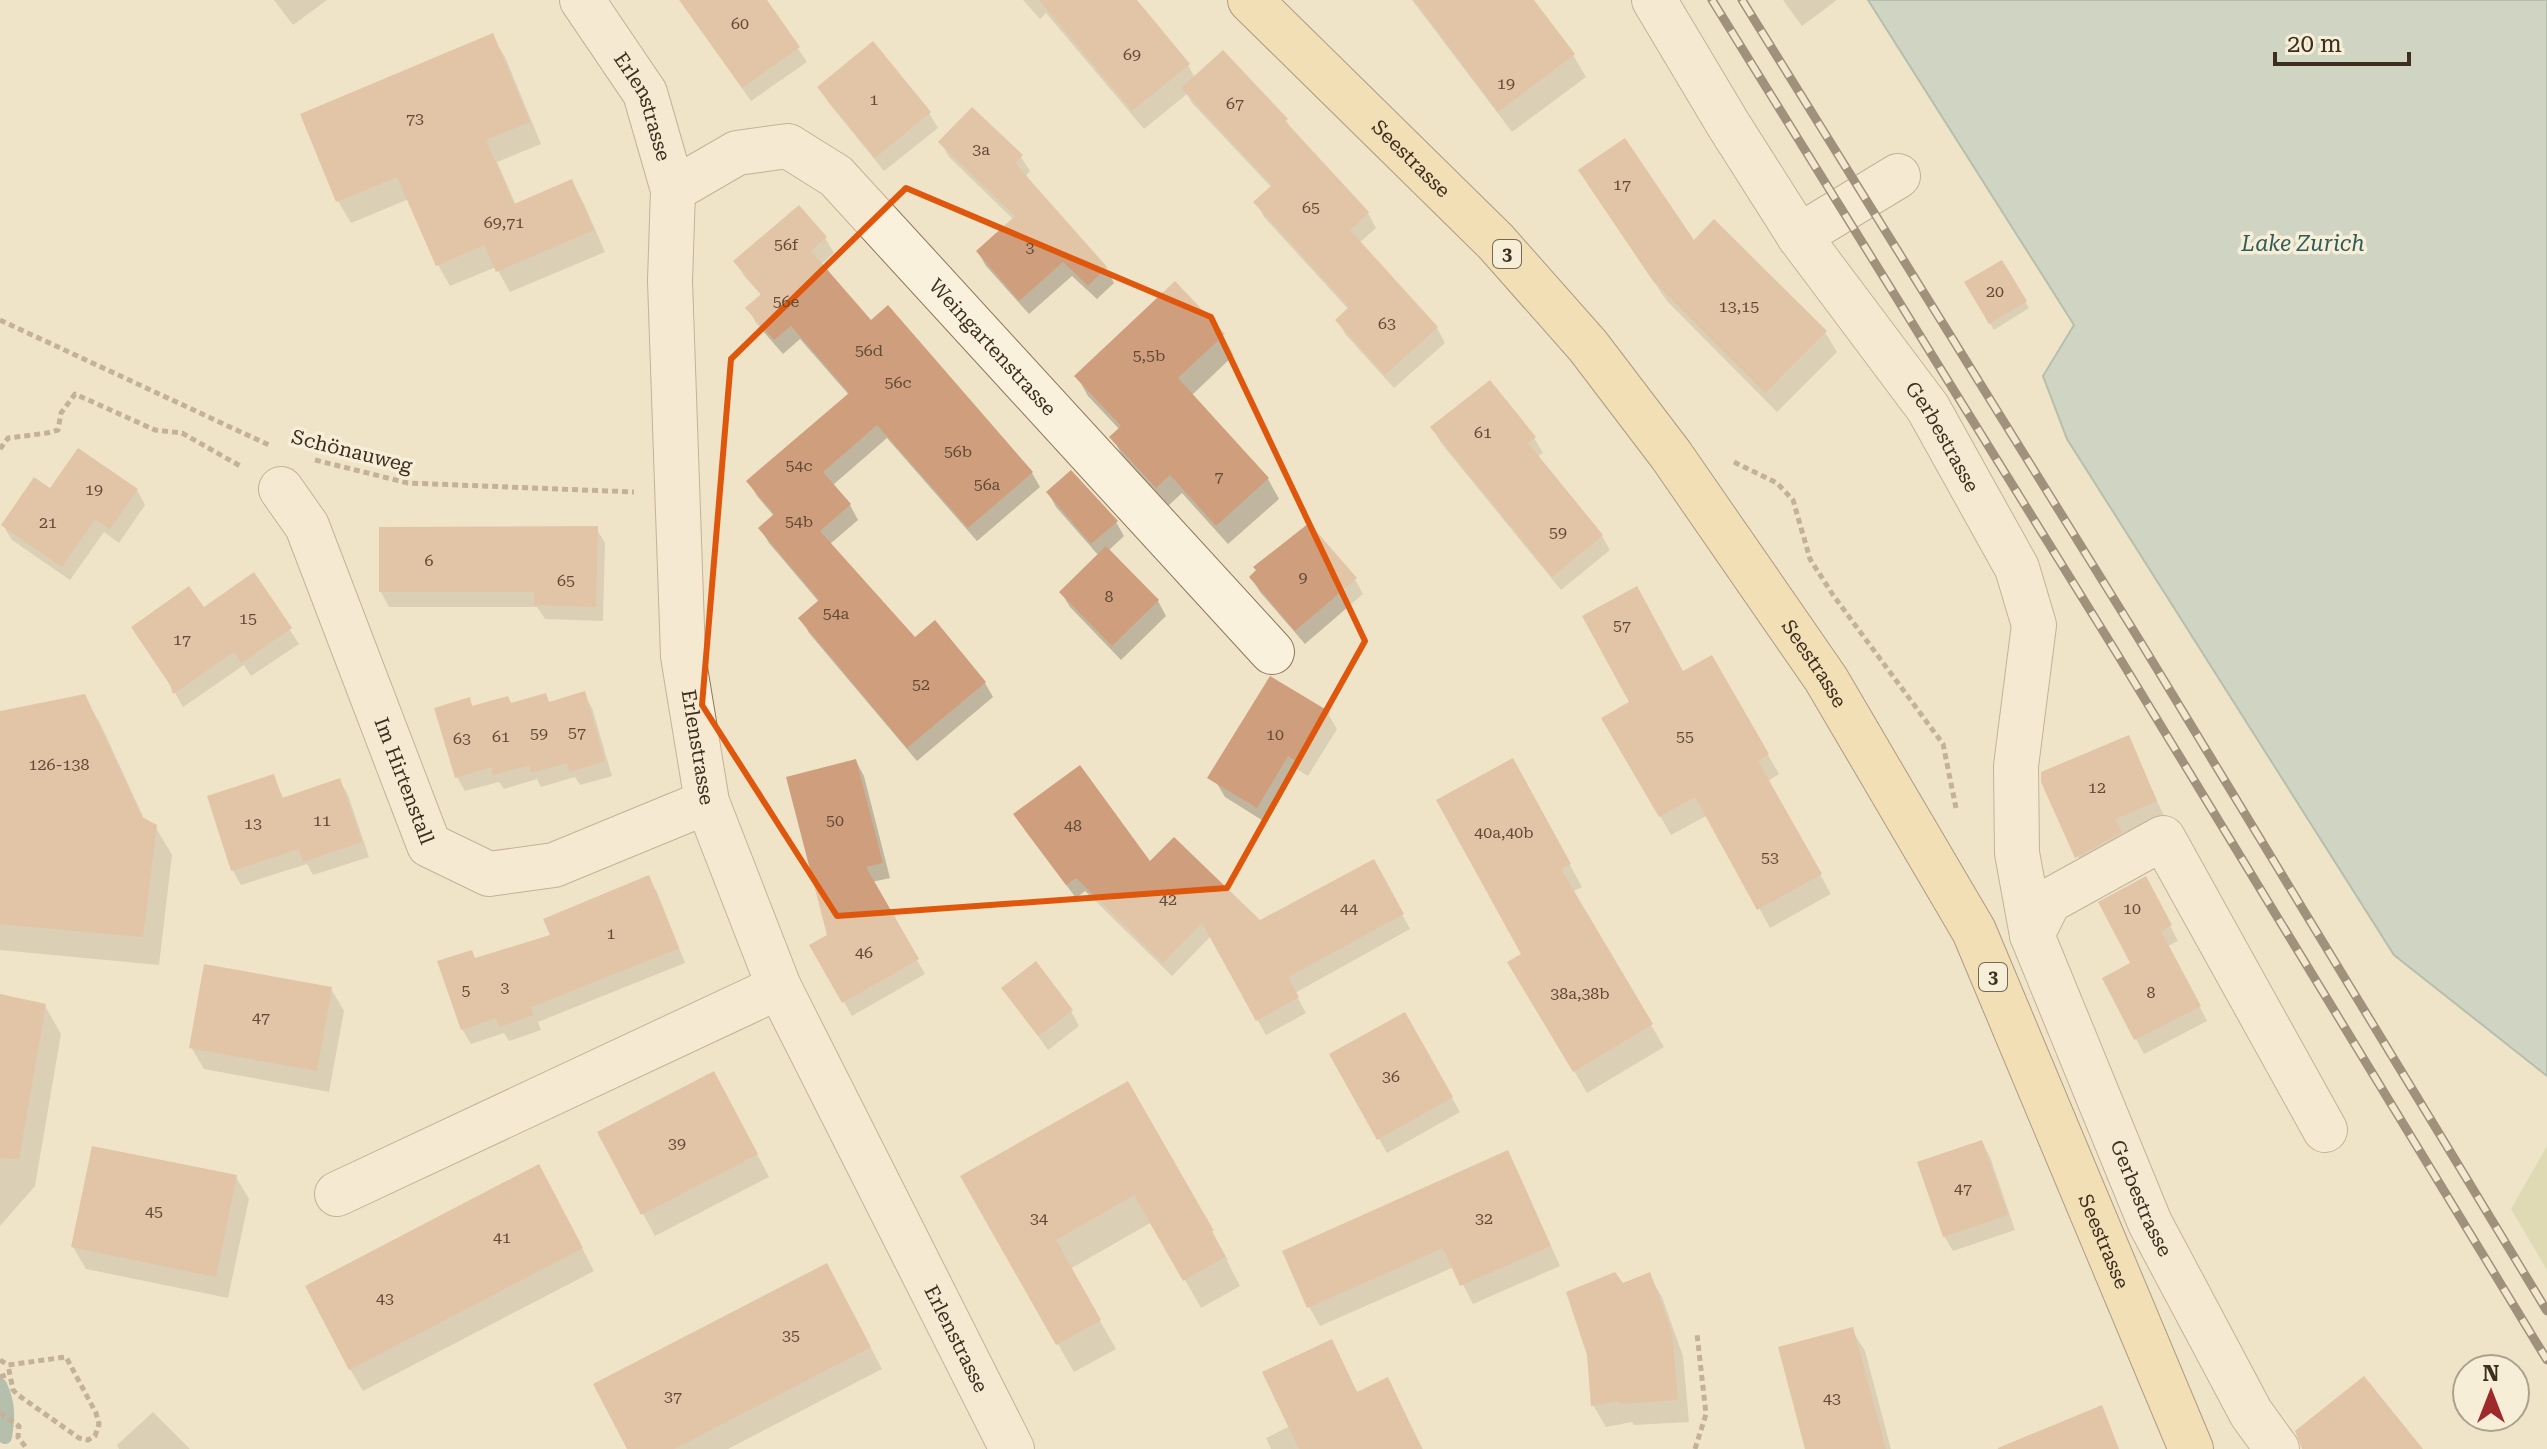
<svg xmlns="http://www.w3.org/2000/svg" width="2547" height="1449" viewBox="0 0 2547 1449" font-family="'Roboto Serif',serif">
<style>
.green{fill:#c9cf9b}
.water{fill:#a9c4bc;stroke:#6f938a;stroke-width:2}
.shadow{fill:#0003}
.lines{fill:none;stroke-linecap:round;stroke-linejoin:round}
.stream{stroke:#6f938a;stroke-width:14}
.building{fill:#cf9f7d}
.minor-casing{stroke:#8d765c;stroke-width:46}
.major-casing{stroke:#5b4430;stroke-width:46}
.path{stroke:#8d765c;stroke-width:5;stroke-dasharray:6 4;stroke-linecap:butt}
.minor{stroke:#faf1dc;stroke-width:44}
.major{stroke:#f3d9a0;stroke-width:44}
.rail-casing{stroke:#3d2e20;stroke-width:9}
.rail{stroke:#f7eed8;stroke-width:6;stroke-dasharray:18;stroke-linecap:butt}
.marked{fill:none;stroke:#df570d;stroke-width:6;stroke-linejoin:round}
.labels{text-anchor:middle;stroke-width:7;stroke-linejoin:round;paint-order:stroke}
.number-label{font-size:16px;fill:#624a37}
.shield{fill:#f7eed8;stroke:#756857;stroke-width:2}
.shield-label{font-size:18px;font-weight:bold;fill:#3d2e20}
.street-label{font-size:20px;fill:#3d2e20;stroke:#f7eed8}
.water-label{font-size:22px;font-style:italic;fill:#2f5d5a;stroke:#f7eed8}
</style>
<rect width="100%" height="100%" fill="#f0e4c8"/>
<!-- green -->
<path class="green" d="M2547,1146v124l-36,-61z"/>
<!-- water -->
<path class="water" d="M1868,0h679v1076l-153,-121 -327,-516 -24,-63 31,-51z"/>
<!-- shadow -->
<path class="shadow" d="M274,0h53l-34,25z
M680,0h85l42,62 -56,39z
M1023,0h111l54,65 7,13 91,42 7,12 75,81 8,15 -17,15 78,85 8,15 -51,45 -48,-53 -9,-15 12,-10 -85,-93 -8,-15 16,-14 -80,-85 -5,-9 -43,35 -98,-116 -6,6z
M1412,0h120l41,55 13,22 -74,55z
M1783,0h54l-35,26z
M492,36l13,21 36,87 -44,18 19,43 56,-23 12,22 21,48 -95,40 -14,-25 -46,19 -12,-21 -29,-66 -58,24 -13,-22z
M819,88l110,25 9,15 -54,43 -56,-69z
M941,142l80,15 9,14 -5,6 81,91 8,15 -17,16 -25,-23 -43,38 -43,-48 -8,-14 36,-32 -65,-63z
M1592,190l101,53 132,89 12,20 -60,60 -110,-111z
M825,238l9,15 -14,12 51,58 161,150 8,14 -63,54 -90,-103 -54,47 17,20 8,15 -28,24 84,96 71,43 8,14 -76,64 -108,-128 -8,-15 18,-16 -50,-59 -9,-15 14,-12 -17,-20 -8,-14 100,-87 -49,-56 -17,15 -27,-31 -8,-15 14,-12 -18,-20 -8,-15z
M2001,262l28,46 -35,22 -28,-47z
M1175,284l48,52 11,19 -42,40 76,84 11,20 -51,45 -46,-51 -14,13 -45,-49 -11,-20 8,-7 -32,-34 -11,-20z
M1490,383l44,55 9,15 -6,4 65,79 8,14 -49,40 -120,-147 -8,-15z
M137,490l8,15 -26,38 -15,-11 -34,48 -58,-40 -9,-15 48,-34z
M1048,492l68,30 8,14 -16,15 50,50 8,15 -45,44 -51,-53 -9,-15 38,-36 -43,-49z
M596,528l9,15 -2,78 -58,-2 -8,-12h-148l-8,-15z
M1258,572l97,7 8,15 -58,50 -45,-52 -9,-15z
M254,575l45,69 -48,32 -7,-11 -61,42 -8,-14 28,-83z
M1711,657l68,117 -11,7 63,113 -61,34 -62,-113 -37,20 -67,-117z
M584,694l8,14 20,68 -32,9 -5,-8 -34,10 -4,-8 -33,10 -5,-7 -34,9 -8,-14 12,-77 5,8 37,-3 34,-10 5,9z
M84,697l17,28 44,96 10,5 17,29 -13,110 -159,-15v-237z
M1328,714l9,15 -29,47 -11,-7 -32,53 -40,-25 -9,-15z
M2128,737l36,79 -42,18 7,13 -44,24 -42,-89z
M856,761l8,15 26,102 -18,4 53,92 -73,42 -40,-70 17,-10z
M273,776l11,23 56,-18 8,14 21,62 -56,18 -6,-11 -66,21 -8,-14 -24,-73z
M1525,783l57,104 -10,5 92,155 -77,46 -77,-130 14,-9z
M1024,829l126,35 110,58 113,-61 37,68 -115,64 11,20 -40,22 -55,-99 -39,40 -87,-85 -9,7z
M648,878l9,14 28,71 -147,59 3,8 -32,11 -5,-8 -33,11 -9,-15 14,-69 76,-24z
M2153,893l25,48 -10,5 39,75 -63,33 -40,-75 29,-15z
M1004,988l67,23 8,15 -31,24z
M331,989l13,22 -15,81 -125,-23 -13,-22z
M0,996l45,10 16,28 -26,152 -35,40z
M1404,1014l56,98 -73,41 -56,-98z
M1128,1083l100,177 -1,1 13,25 -39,22 -49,-86 -82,47 46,80 -42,23 -112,-195z
M726,1095l43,82 -114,59 -12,-22z
M1982,1142l8,15 25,73 -62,21 -9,-15z
M1507,1153l11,19 42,94 -87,38 -19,-37 -134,59 -11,-19z
M236,1177l13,22 -21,99 -142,-29 -13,-22z
M551,1189l43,82 -231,120 -13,-22z
M1649,1275l13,22 21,59 6,66 -55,3 -2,-3 -26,5 -13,-22 29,-120z
M839,1287l43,82 -154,80h-99z
M1852,1330l13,21 26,98h-84z
M1331,1342l27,52 29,-14 36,69h-152l-5,-11 24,-12z
M153,1412l37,37h-71l-2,-4z"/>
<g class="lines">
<!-- stream -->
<path class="stream" d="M0,1385c9,19 8,33 5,52"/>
</g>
<!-- building -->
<path class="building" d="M679,0h88l33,47 -58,41z
M1039,0h98l53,64 -58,47z
M1414,0h120l41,54 -77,58z
M493,33l37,89 -44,18 28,64 58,-25 22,51 -98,42 -12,-27 -48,21 -39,-89 -61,25 -36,-88z
M873,41l58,71 -56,46 -58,-71z
M1223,50l65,69 -3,2 84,91 -19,18 88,97 -53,48 -50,-55 14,-13 -96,-105 19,-17 -91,-97z
M972,107l51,48 -8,8 92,104 -19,19 -25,-24 -44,39 -43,-50 39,-35 -77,-74z
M1625,138l69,102 20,-21 113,112 -62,62 -112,-112 -75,-111z
M799,205l28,32 -16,14 60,69 17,-15 145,167 -65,56 -91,-103 -54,47 28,32 -31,27 95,106 20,-17 51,62 -79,66 -109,-130 21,-18 -61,-72 16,-14 -28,-33 103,-88 -58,-67 -17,14 -29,-32 16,-14 -28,-33z
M2002,260l25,41 -38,23 -25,-42z
M1175,281l50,53 -47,44 91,100 -53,48 -46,-51 -14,13 -47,-51 12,-11 -47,-50z
M1490,380l46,57 -8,6 75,92 -51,42 -122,-150z
M78,448l60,41 -28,40 -15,-10 -33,48 -61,-42 33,-48 16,11z
M1071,470l47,51 -27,23 -45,-52z
M1309,523l48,55 -62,53 -46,-54 7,-7 -3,-3z
M598,526l-2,81 -62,-2v-13h-155v-65z
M1106,546l53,54 -47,46 -53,-54z
M254,572l38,56 -51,35 -7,-11 -61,42 -3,-9 -39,-58 58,-41 15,21z
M1637,586l46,85 29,-16 57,99 -11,7 64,113 -65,36 -62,-113 -36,20 -58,-99 28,-16 -47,-86z
M1270,676l60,36 -31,51 -11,-7 -31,52 -50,-30z
M585,691l20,70 -36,11 -2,-9 -36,10 -2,-8 -36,10 -2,-8 -36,11 -21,-70 36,-11 2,9 36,-10 3,7 35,-10 3,9z
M85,694l57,123 15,8 -14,112 -143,-13v-213z
M2129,735l28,66 -42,18 7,13 -47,26 -34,-76v-10z
M1513,758l58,106 -10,5 92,155 -80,48 -66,-110 14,-8 -85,-154z
M856,759l27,104 -17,4 53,92 -77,44 -33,-58 18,-10 -41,-158z
M1080,765l70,96 24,-24 86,83 114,-61 30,55 -116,63 11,20 -43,24 -54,-98 -39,40 -87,-85 -10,7 -53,-71z
M274,774l8,24 58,-20 22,64 -59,20 -4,-13 -68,22 -24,-75z
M649,875l30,73 -148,59 3,8 -35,12 -3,-9 -35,12 -24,-69 35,-11 3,8 75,-23 -7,-16z
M2146,876l26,49 -11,6 40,75 -67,34 -32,-62 28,-15 -32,-61z
M1036,961l37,49 -35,26 -37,-48z
M204,964l128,23 -15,84 -128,-23z
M0,994l46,10 -27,155 -19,-1z
M1405,1012l48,85 -76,43 -48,-86z
M714,1071l44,83 -117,61 -44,-83z
M1128,1081l86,150h-2l13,26 -42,24 -49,-86 -78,45 45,80 -45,25 -96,-169z
M1982,1140l26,75 -65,22 -26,-75z
M92,1146l145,29 -21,102 -145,-30z
M1508,1150l43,96 -91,40 -17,-38 -136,60 -25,-57z
M539,1164l44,84 -234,122 -44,-84z
M827,1263l44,84 -197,102h-47l-34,-65z
M1615,1272l8,11 27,-11 22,60 6,68 -59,4v-3l-28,5 -4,-51 -21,-63z
M1853,1327l33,122h-81l-27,-102z
M1332,1339l25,53 31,-15 34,72h-123l-37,-77z
M2364,1376l59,73h-121l-7,-18z
M2102,1405l17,44h-121v-1z"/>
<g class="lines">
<defs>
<g id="minor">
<path id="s1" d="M582,0l63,93 28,97 -3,91 13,375 24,146 72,185 233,462"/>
<path id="s2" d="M1654,0l74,124 71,112 129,172 89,160 17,57 -18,141 1,87 15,82 118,288 101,190 26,36"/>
<path id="s3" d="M673,190l64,-37 51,-7 48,30 436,476"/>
<path d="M1799,236l99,-60"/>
<path id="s4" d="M281,489l26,37 122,319 60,29 65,-9 153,-63"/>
<path d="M2032,935l17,-34 114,-63 162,292"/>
<path d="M337,1194l442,-207"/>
</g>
<g id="major">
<path id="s5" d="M1250,0l246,242 92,104 83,109 155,224 148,252 217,518"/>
</g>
</defs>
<!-- minor casing -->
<use href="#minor" class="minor-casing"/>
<!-- major casing -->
<use href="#major" class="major-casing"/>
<!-- path -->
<path class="path" d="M0,320l271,126
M0,449l8,-11 39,-5 11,-3 3,-17 14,-19 80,36 27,3 60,34
M315,460l93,23 226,9
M1734,462l43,21 16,17 17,59 23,36 110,149 13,64
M0,1360l8,5 58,-8 30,56 3,11 -4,12 -7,4 -9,-2 -61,-43 -5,-5 -5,-25
M0,1377l9,-3
M0,1413l19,13 -1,11 9,12
M1695,1449l11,-35 -9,-80"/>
<!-- minor -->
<use href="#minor" class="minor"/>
<!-- major -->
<use href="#major" class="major"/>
<defs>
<path id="rail" d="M1712,0l404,652 431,708
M1742,0l398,641 407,670"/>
</defs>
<!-- rail casing -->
<use href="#rail" class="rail-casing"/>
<!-- rail -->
<use href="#rail" class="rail"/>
</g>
<!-- marked area -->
<path d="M0 0H2547V1449H0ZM906,188l305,129 154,324 -138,247 -390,28 -135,-211 29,-346z" fill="#f0e4c8" fill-opacity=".55" fill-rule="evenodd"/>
<path class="marked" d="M906,188l305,129 154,324 -138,247 -390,28 -135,-211 29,-346z"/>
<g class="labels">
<!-- number labels -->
<g class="number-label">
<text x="740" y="29">60</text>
<text x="1132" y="60">69</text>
<text x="1506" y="89">19</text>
<text x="874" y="105">1</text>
<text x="1235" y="109">67</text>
<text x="415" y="124">73</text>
<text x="981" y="155">3a</text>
<text x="1622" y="190">17</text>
<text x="1311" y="213">65</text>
<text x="504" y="228">69,71</text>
<text x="786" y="250">56f</text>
<text x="1030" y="253">3</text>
<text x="1995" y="297">20</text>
<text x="786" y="307">56e</text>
<text x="1739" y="312">13,15</text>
<text x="1387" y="329">63</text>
<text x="869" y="356">56d</text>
<text x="1149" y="361">5,5b</text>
<text x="898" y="388">56c</text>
<text x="1483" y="438">61</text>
<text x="958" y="457">56b</text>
<text x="799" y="471">54c</text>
<text x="1219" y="482">7</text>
<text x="987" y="490">56a</text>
<text x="94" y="495">19</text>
<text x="799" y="527">54b</text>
<text x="48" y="528">21</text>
<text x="1558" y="538">59</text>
<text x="429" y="566">6</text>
<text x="1303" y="583">9</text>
<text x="566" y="586">65</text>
<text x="1109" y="602">8</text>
<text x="836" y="619">54a</text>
<text x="248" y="624">15</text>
<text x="1622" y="631">57</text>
<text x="182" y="645">17</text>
<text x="921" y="690">52</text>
<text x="577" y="738">57</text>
<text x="539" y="739">59</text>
<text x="1275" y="740">10</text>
<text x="501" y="742">61</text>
<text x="1685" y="742">55</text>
<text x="462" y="744">63</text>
<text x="59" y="770">126-138</text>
<text x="2097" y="793">12</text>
<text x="322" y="826">11</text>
<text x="835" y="826">50</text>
<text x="253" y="829">13</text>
<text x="1073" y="831">48</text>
<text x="1504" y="838">40a,40b</text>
<text x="1770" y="863">53</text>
<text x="1168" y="905">42</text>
<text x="1349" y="914">44</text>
<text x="2132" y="914">10</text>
<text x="611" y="939">1</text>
<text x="864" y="958">46</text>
<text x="505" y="993">3</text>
<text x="466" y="996">5</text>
<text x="2151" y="998">8</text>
<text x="1580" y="999">38a,38b</text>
<text x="261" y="1023">47</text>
<text x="1391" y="1082">36</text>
<text x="677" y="1149">39</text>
<text x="1963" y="1194">47</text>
<text x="154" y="1217">45</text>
<text x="1039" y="1224">34</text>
<text x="1484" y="1224">32</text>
<text x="502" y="1243">41</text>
<text x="385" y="1304">43</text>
<text x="791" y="1341">35</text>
<text x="673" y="1402">37</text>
<text x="1832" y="1404">43</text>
</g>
<!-- shield labels -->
<g class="shield">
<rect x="1493" y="240" width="28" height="28" rx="6"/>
<rect x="1979" y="963" width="28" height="28" rx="6"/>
</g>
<g class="shield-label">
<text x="1507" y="260">3</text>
<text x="1993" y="983">3</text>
</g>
<!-- street labels -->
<g class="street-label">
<text dy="7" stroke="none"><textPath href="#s1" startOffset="124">Erlenstrasse</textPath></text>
<text dy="7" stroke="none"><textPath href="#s5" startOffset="226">Seestrasse</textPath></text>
<text dy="7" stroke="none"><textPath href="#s3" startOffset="414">Weingartenstrasse</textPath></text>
<text dy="7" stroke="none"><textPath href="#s2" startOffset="524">Gerbestrasse</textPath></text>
<text transform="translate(352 451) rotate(14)" y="7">Schönauweg</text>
<text dy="7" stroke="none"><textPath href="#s5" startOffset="874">Seestrasse</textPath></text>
<text dy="7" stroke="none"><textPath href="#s1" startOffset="772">Erlenstrasse</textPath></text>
<text dy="7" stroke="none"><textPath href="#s4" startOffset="318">Im Hirtenstall</textPath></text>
<text dy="7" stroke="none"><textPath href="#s2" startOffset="1332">Gerbestrasse</textPath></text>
<text dy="7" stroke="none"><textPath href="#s5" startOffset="1522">Seestrasse</textPath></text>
<text dy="7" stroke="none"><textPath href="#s1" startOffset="1420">Erlenstrasse</textPath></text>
</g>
<!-- water labels -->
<g class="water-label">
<text x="2303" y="251">Lake Zurich</text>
</g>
</g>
<!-- north arrow -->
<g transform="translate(2491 1393)"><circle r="38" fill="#f7eed8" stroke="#ada18e" stroke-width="2"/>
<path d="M0-6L14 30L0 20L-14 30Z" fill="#9e2a2b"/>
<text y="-12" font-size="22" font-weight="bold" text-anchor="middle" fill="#3d2e20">N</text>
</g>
<!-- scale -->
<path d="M2275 52v12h134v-12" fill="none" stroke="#3d2e20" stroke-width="4"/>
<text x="2287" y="52" font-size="24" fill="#3d2e20" stroke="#f7eed8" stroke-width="6" paint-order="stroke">20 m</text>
</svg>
